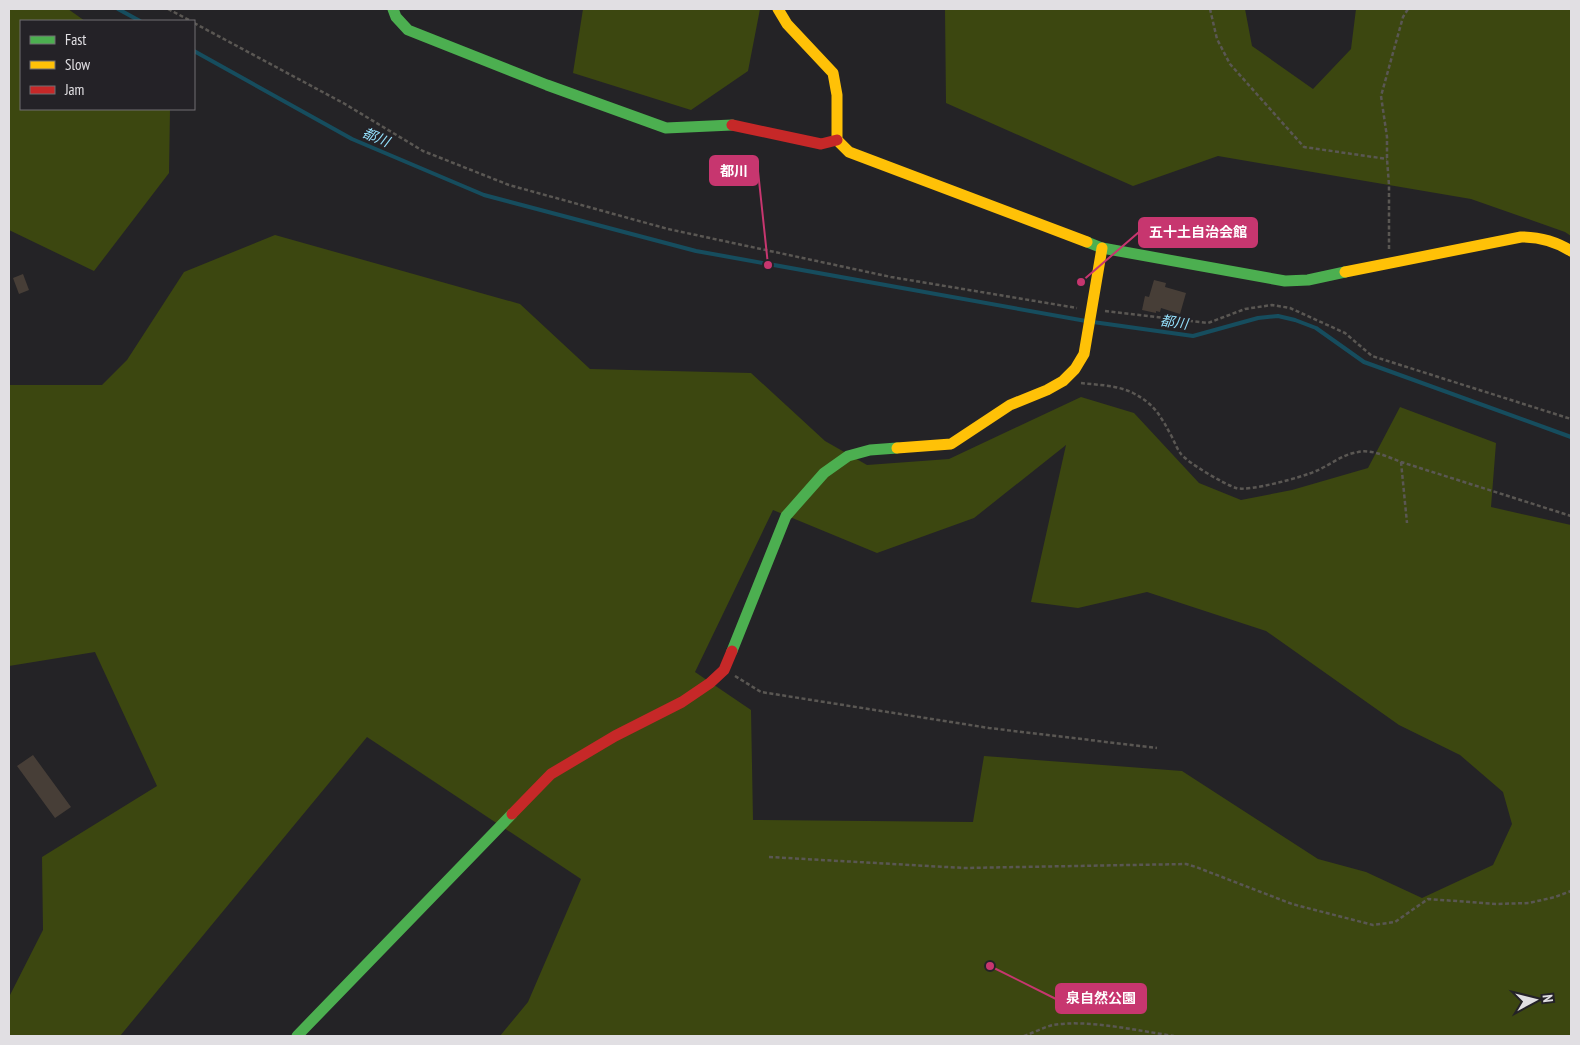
<svg xmlns="http://www.w3.org/2000/svg" width="1580" height="1045" viewBox="0 0 1580 1045" font-family="'PT Sans Narrow','Noto Sans JP',sans-serif">
<style>
.green{fill:#3c4710;fill-rule:evenodd}
.lines{fill:none;stroke-linecap:round;stroke-linejoin:round}
.stream{stroke:#164d5e;stroke-width:4}
.building{fill:#473e37}
.path{stroke:#5a5753;stroke-width:2.5;stroke-dasharray:4 2.5;stroke-linecap:butt}
.fast{stroke:#4caf50;stroke-width:11}
.slow{stroke:#ffc107;stroke-width:11}
.jam{stroke:#c62828;stroke-width:11}
.labels{text-anchor:middle;stroke-width:4;stroke-linejoin:round;paint-order:stroke}
.water-label{font-size:14px;font-style:italic;fill:#93dffb;stroke:#242227}
.leader{fill:none;stroke:#c7366f;stroke-width:2}
.callout-dot{fill:#c7366f;stroke:#242227;stroke-width:2}
.callout{fill:#c7366f;stroke:#c7366f;stroke-width:2}
.callout-label{font-size:14px;text-anchor:middle;font-weight:bold;fill:#fff}
</style>
<rect width="100%" height="100%" fill="#242326"/>
<!-- green -->
<path class="green" d="M9,9h59l17,12h-64v88h149l-1,64 -75,98 -85,-41z
M583,9h177l-12,62 -57,39 -118,-37z
M945,9h300l7,37 61,43 38,-40 5,-40h215v227l-6,-4 -94,-33 -253,-43 -85,30 -187,-83z
M275,235l245,69 70,65 161,4 74,68 42,24 82,-6 132,-62 53,16 65,70 42,17 51,-10 76,-22 32,-61 96,36 -5,64 80,18v511h-1071l28,-34 53,-123 -214,-142 -247,299h-111v-39l34,-67 -1,-73 115,-71 -62,-134 -86,14v-281h93l25,-25 57,-88zM1066,445l-35,157 47,6 69,-16 119,39 133,94 61,30 43,37 9,32 -19,41 -71,33 -56,-26 -48,-13 -136,-88 -198,-15 -11,66 -220,-2 -2,-110 -56,-38 78,-162 104,43 97,-35z"/>
<g class="lines">
<!-- stream -->
<path class="stream" d="M118,9l22,12
M194,51l158,88 132,56 212,56 390,70
M1093,322l100,14 65,-18 20,-2 17,4 21,8 48,34 207,75"/>
</g>
<!-- building -->
<path class="building" d="M23,274l6,16 -10,4 -6,-16z
M1154,280l12,3 -1,4 21,6 -6,21 -19,-6 -1,4 -4,-1v2l-14,-3 3,-14 4,1z
M33,755l38,52 -16,11 -38,-52z"/>
<g class="lines">
<!-- path -->
<path class="path" d="M168,9l23,12
M1210,9l7,30 13,25 74,83 83,12
M194,23l151,81 78,47 86,34 159,44 223,48 186,31
M1389,249v-64l-2,-26v-22l-6,-41 22,-79 5,-8
M1105,311l103,12 37,-14 27,-4 18,3 55,25 27,23 199,63
M1081,383c17,2 36,2 52,10 22,11 28,24 39,44 3,6 5,12 9,17 7,9 43,30 55,34 12,4 67,-11 80,-17 14,-6 27,-17 42,-19 14,-3 30,5 43,10l170,54
M1401,462l6,61
M735,676l26,16 228,36 168,20
M769,857l195,11 222,-4 10,3 96,37 81,21 22,-3 33,-23 69,5 32,-1 26,-6 16,-6
M1024,1036c9,-3 20,-9 29,-11 34,-6 86,6 121,11"/>
<!-- fast -->
<path class="fast" d="M393,9l3,8 12,13 139,55 119,43 66,-3
M1087,242l15,6 183,33 23,-1 37,-8
M732,651l54,-135 38,-43 24,-17 22,-6 27,-2
M297,1036l215,-222"/>
<!-- slow -->
<path class="slow" d="M778,9l9,15 46,49 4,22v45l12,12 238,90
M1345,272l176,-35c18,0 34,4 50,14
M897,448l54,-4 59,-39 37,-15 16,-9 12,-12 9,-15 18,-106"/>
<!-- jam -->
<path class="jam" d="M732,125l89,19 16,-4
M512,814l39,-40 64,-38 67,-34 28,-19 14,-13 8,-19"/>
</g>
<g class="labels">
<!-- water labels -->
<g class="water-label">
<text transform="translate(376 137) rotate(23)" y="5">都川</text>
<text transform="translate(1174 322) rotate(8)" y="5">都川</text>
</g>
</g>
<!-- callouts -->
<path class="leader" d="M768 265L758 171M1081 282L1139 232M990 966L1056 999"/>
<g class="callout-dot">
<circle cx="768" cy="265" r="5"/>
<circle cx="1081" cy="282" r="5"/>
<circle cx="990" cy="966" r="5"/>
</g>
<g class="callout">
<rect x="710" y="156" width="48" height="29" rx="5"/>
<rect x="1139" y="218" width="118" height="29" rx="5"/>
<rect x="1056" y="984" width="90" height="29" rx="5"/>
</g>
<g class="callout-label">
<text x="734" y="176">都川</text>
<text x="1198" y="237">五十土自治会館</text>
<text x="1101" y="1003">泉自然公園</text>
</g>
<!-- border -->
<rect width="1580" height="1045" fill="none" stroke="#e1dfe3" stroke-width="20"/>
<!-- legend -->
<rect x="20" y="20" width="175" height="90" fill="#242227" stroke="#706e72"/>
<rect x="30" y="36" width="25" height="8" fill="#4caf50" stroke="#706e72"/>
<text x="65" y="45" font-size="15" fill="#e1dfe3">Fast</text>
<rect x="30" y="61" width="25" height="8" fill="#ffc107" stroke="#706e72"/>
<text x="65" y="70" font-size="15" fill="#e1dfe3">Slow</text>
<rect x="30" y="86" width="25" height="8" fill="#c62828" stroke="#706e72"/>
<text x="65" y="95" font-size="15" fill="#e1dfe3">Jam</text>
<!-- north arrow -->
<g transform="translate(1535 1000) rotate(83)" stroke="#242227" stroke-width="4" paint-order="stroke">
<path d="M0-4L9 19L0 12L-9 19Z" fill="#e1dfe3"/>
<text y="-8" font-size="14" font-weight="bold" text-anchor="middle" fill="#e1dfe3">N</text>
</g>
</svg>
